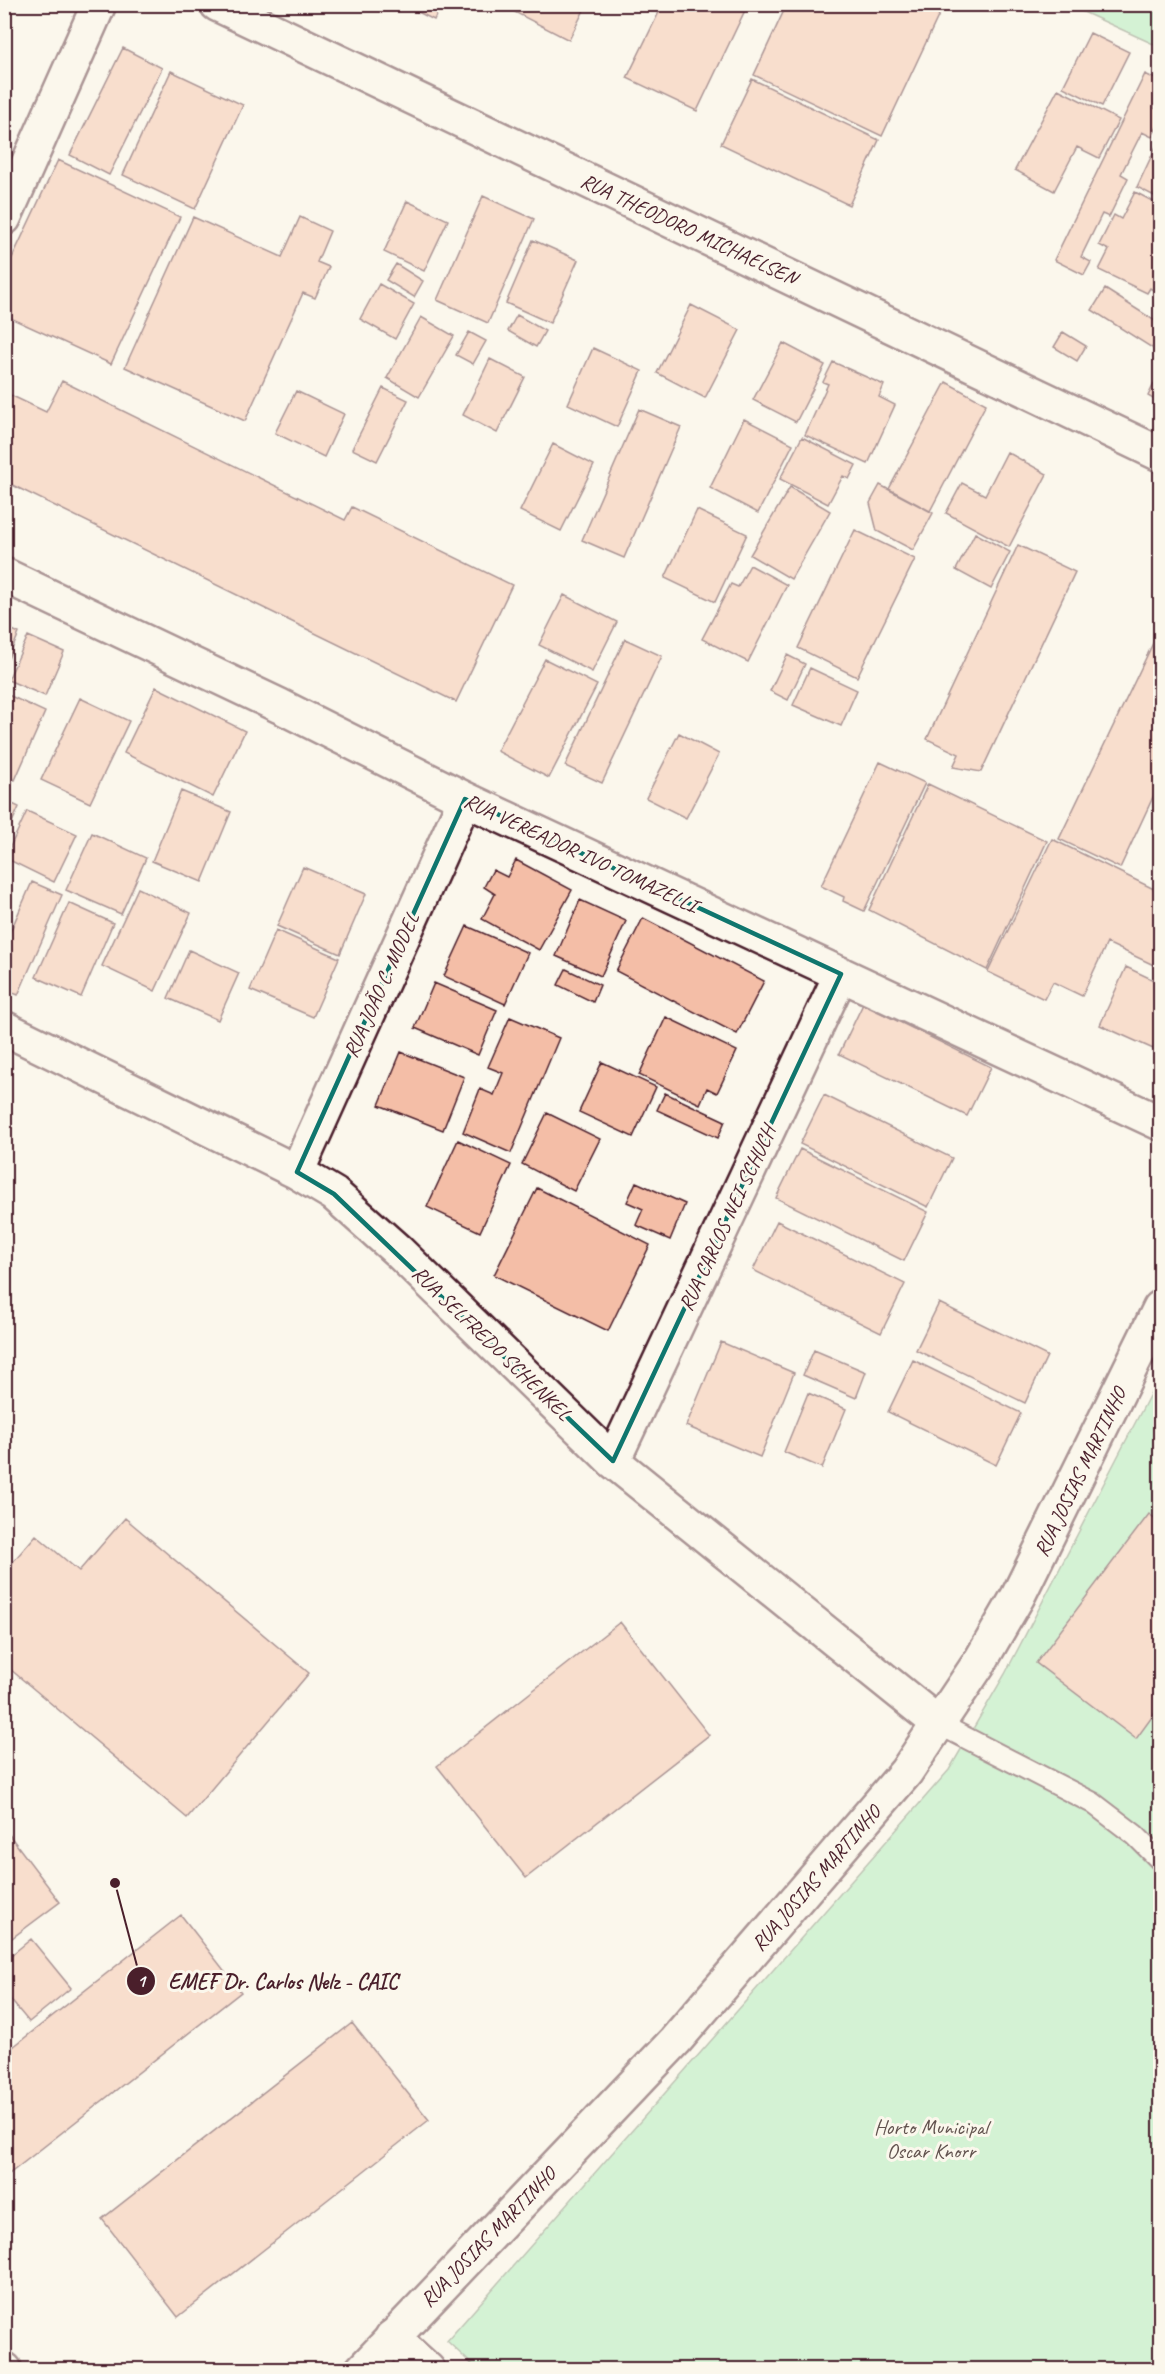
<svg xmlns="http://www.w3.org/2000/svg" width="1165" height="2374" viewBox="0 0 1165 2374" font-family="Caveat,sans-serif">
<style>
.green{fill:#a5ebb7;stroke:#788571;stroke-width:1.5}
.building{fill:#f4bea7;stroke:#4a1f2b;stroke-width:1.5}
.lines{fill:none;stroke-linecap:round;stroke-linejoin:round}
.service-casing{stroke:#4a1f2b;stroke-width:24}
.minor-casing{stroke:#4a1f2b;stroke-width:38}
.tertiary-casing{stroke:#4a1f2b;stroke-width:38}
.service{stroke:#fbf7ec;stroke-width:20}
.minor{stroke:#fbf7ec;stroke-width:33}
.tertiary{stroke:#fbf7ec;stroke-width:33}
.marked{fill:none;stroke:#0f766e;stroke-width:4.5;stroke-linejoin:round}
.labels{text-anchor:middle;stroke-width:6;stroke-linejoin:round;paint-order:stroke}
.street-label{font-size:21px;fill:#4a1f2b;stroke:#fbf7ec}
.park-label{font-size:21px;fill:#61524e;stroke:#fbf7ec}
.leader{fill:none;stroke:#4a1f2b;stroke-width:2}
.callout-dot{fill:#4a1f2b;stroke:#fbf7ec;stroke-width:2}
.mark-label{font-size:18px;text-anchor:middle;font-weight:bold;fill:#fff}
.callout-label{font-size:22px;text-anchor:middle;font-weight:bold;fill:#4a1f2b;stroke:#fbf7ec;stroke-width:6;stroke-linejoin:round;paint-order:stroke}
</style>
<rect width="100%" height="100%" fill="#fbf7ec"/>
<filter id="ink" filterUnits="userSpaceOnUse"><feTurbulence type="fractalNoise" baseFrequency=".0167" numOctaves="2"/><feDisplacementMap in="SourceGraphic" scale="12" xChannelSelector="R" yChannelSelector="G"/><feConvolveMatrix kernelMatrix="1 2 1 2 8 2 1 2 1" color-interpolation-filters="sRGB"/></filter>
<g filter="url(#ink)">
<!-- green -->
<path class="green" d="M1068,5h92v42z
M1160,1375v994l-682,1 -31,-29 502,-571 56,-96z"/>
<!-- building -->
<path class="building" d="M402,4h39l-7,16z
M499,4h88l-18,36z
M663,4h85l-51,107 -70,-33z
M787,4h157l-62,132 -128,-61z
M1090,33l39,19 -27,54 -39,-19z
M123,48l39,20 -53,107 -39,-20z
M171,71l72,34 -48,104 -72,-34z
M1145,74l15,7v14l-6,13 6,3v10l-8,16 -10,-5 -21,42 7,4 -19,39 -7,-3 -21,43 10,5 -7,13 -30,-15z
M752,79l127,61 -30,65 -128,-61z
M1058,89l61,31 -20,38 -22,-11 -23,44 -39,-21z
M1160,138v61l-23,-12z
M58,160l122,57 -69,147 -107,-49v-40z
M1135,192l25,13v89l-10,-6 -3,5 -48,-23 10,-20 -10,-5 15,-30 7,4z
M483,196l51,23 -46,104 -51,-23z
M407,201l41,19 -24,51 -40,-19z
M193,217l89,40 18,-40 30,14 -13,31 12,5 -14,31 -12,-5 -58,128 -120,-54z
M533,240l45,20 -28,63 -44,-20z
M396,264l27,17 -9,16 -28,-17z
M379,284l35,20 -19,35 -35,-20z
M1105,289l55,35v29l-68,-43z
M691,305l49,25 -35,68 -48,-25z
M517,315l28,16 -9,16 -28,-16z
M421,317l33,19 -35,61 -32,-19z
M469,332l17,9 -13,23 -17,-9z
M1063,332l23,14 -9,15 -23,-14z
M783,343l42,22 -29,57 -43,-22z
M593,348l49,23 -25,56 -49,-23z
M490,359l35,18 -28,56 -34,-18z
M833,362l51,23 -5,12 16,8 -27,59 -63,-29 23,-51 -5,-2z
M1156,380l4,3v20l-12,-7z
M62,381l283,139 7,-13 160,78 -56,117 -452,-221v-89l42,20z
M946,382l40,22 -56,107 -41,-22z
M383,388l25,12 -31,61 -25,-12z
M296,391l48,23 -20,43 -49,-24z
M639,409l42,18 -57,131 -42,-18z
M744,419l49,25 -35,69 -48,-25z
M802,437l54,28 -7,14 -6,-3 -15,28 -48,-25z
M553,444l41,21 -33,66 -41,-20z
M1007,452l40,22 -38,73 -63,-34 16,-30 23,12z
M880,485l53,28 -20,37 -36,-19 -7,-28z
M790,487l40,24 -39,68 -41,-24z
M697,510l50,24 -32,68 -50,-24z
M855,530l60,29 -58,118 -59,-29z
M975,533l35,19 -19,37 -35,-19z
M1018,545l57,27 -94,200 -28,-5 6,-13 -32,-15z
M750,565l37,20 -39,77 -46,-23 29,-55 7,3z
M564,595l53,27 -25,50 -53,-27z
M4,626l15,7 -15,35z
M28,636l36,16 -19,44 -37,-16z
M625,639l37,17 -60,127 -37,-17z
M1155,639l5,2v141l-40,86 -61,-29z
M787,655l18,9 -17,36 -18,-9z
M545,659l52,26 -48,93 -52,-27z
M810,668l47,22 -16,36 -48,-21z
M156,687l89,44 -32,66 -89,-44z
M4,693l41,19 -30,68 -11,-5z
M80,698l49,23 -39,82 -49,-23z
M679,733l40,21 -33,64 -40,-20z
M880,762l45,21 -61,128 -21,-10 1,-4 -23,-11z
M928,784l119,57 -60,129 -118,-60z
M181,791l50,21 -29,70 -50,-21z
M4,800l15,7 -15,33z
M27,811l50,23 -23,48 -49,-24z
M92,833l54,25 -25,56 -55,-24z
M1052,839l108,53v76l-53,-25 -25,53 -29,-14 -9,17 -56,-27z
M516,860l56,30 -33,60 -57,-31 13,-25 -11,-7 9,-17 14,7z
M303,867l63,27 -26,60 -63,-28z
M32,882l30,13 -44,100 -14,-6v-43z
M138,888l53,25 -36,78 -53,-25z
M580,900l46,21 -25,55 -45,-20z
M69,903l44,20 -32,74 -45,-20z
M643,918l121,63 -27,53 -121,-63z
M467,926l61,27 -23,51 -61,-28z
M276,930l63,28 -26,59 -63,-27z
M189,950l50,23 -21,47 -50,-22z
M1126,967l34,16v69l-60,-27z
M566,969l34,16 -7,17 -35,-17z
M434,983l63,27 -19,45 -63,-27z
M863,1004l128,63 -24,49 -128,-62z
M510,1017l49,21 -48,115 -48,-21 17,-43 14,6 9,-22 -15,-6z
M666,1017l71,34 -20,42 -10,-5 -7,16 -61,-29z
M401,1052l63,25 -21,53 -64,-25z
M602,1062l54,25 -23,50 -54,-25z
M665,1093l60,28 -7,17 -61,-28z
M824,1095l128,63 -24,49 -128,-63z
M547,1113l53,26 -26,52 -52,-27z
M458,1140l53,25 -31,67 -53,-25z
M800,1149l128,63 -24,49 -128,-63z
M636,1182l49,22 -15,36 -34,-15 7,-16 -16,-7z
M537,1188l113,57 -42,86 -114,-56z
M777,1221l128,63 -24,49 -128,-63z
M939,1303l108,53 -22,47 -109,-53z
M721,1342l73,31 -34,84 -74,-31z
M814,1350l52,22 -10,26 -53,-23z
M913,1360l108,53 -25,52 -108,-53z
M808,1393l38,16 -24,59 -38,-16z
M1149,1514l11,8v184l-24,33 -100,-76z
M125,1518l184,155 -122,145 -183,-154v-92l32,-37 43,36z
M620,1622l89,113 -183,143 -89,-112z
M4,1828l56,74 -56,42z
M181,1915l60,77 -237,186v-124z
M31,1939l40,49 -42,34 -25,-30v-31z
M352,2023l77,97 -251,197 -76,-98z"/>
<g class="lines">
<defs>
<path id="service" d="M939,1724l154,79 42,32 25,25"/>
<path id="minor" d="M4,218l95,-214
M4,575l276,131 185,93 695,324
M4,1028l293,144 37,22 64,57 215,210 326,263
M297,1172l168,-373
M613,1461l228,-487
M392,2337l36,33
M4,2369l1,1"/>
<path id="tertiary" d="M217,4l943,450
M362,2370l313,-329 231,-269 75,-112 37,-64 142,-288"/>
</defs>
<!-- service casing -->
<use href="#service" class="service-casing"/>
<!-- minor casing -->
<use href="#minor" class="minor-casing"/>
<!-- tertiary casing -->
<use href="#tertiary" class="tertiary-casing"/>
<!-- service -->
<use href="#service" class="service"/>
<!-- minor -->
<use href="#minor" class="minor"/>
<!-- tertiary -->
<use href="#tertiary" class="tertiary"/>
</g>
</g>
<!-- marked area -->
<path d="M0 0H1165V2374H0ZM465,799l376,175 -228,487 -279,-267 -37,-22z" fill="#fbf7ec" fill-opacity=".55" fill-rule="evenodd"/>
<path class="marked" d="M465,799l376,175 -228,487 -279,-267 -37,-22z"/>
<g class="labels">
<!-- street labels -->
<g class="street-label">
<text transform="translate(689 229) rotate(25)" y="7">RUA THEODORO MICHAELSEN</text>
<text transform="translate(581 853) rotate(25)" y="7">RUA VEREADOR IVO TOMAZELLI</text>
<text transform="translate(381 985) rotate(-66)" y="7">RUA JOÃO C. MODEL</text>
<text transform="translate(727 1218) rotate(-65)" y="7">RUA CARLOS NEI SCHUCH</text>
<text transform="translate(492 1343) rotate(44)" y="7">RUA SELFREDO SCHENKEL</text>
<text transform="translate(1080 1472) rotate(-64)" y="7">RUA JOSIAS MARTINHO</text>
<text transform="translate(816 1878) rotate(-49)" y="7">RUA JOSIAS MARTINHO</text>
<text transform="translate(488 2237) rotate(-46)" y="7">RUA JOSIAS MARTINHO</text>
</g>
<!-- park labels -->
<g class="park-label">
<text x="931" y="2134">Horto Municipal<tspan x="931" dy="24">Oscar Knorr</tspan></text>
</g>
</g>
<!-- callouts -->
<path class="leader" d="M115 1883L141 1981"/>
<g class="callout-dot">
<circle cx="115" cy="1883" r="6"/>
<circle cx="141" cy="1981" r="15"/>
</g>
<g class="mark-label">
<text x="141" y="1987">1</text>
</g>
<g class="callout-label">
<text x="283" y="1989">EMEF Dr. Carlos Nelz - CAIC</text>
</g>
<!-- margin -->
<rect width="1165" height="2374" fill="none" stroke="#fbf7ec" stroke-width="24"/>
<rect x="12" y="12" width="1141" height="2350" fill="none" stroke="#4a1f2b" stroke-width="2" filter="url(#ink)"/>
</svg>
